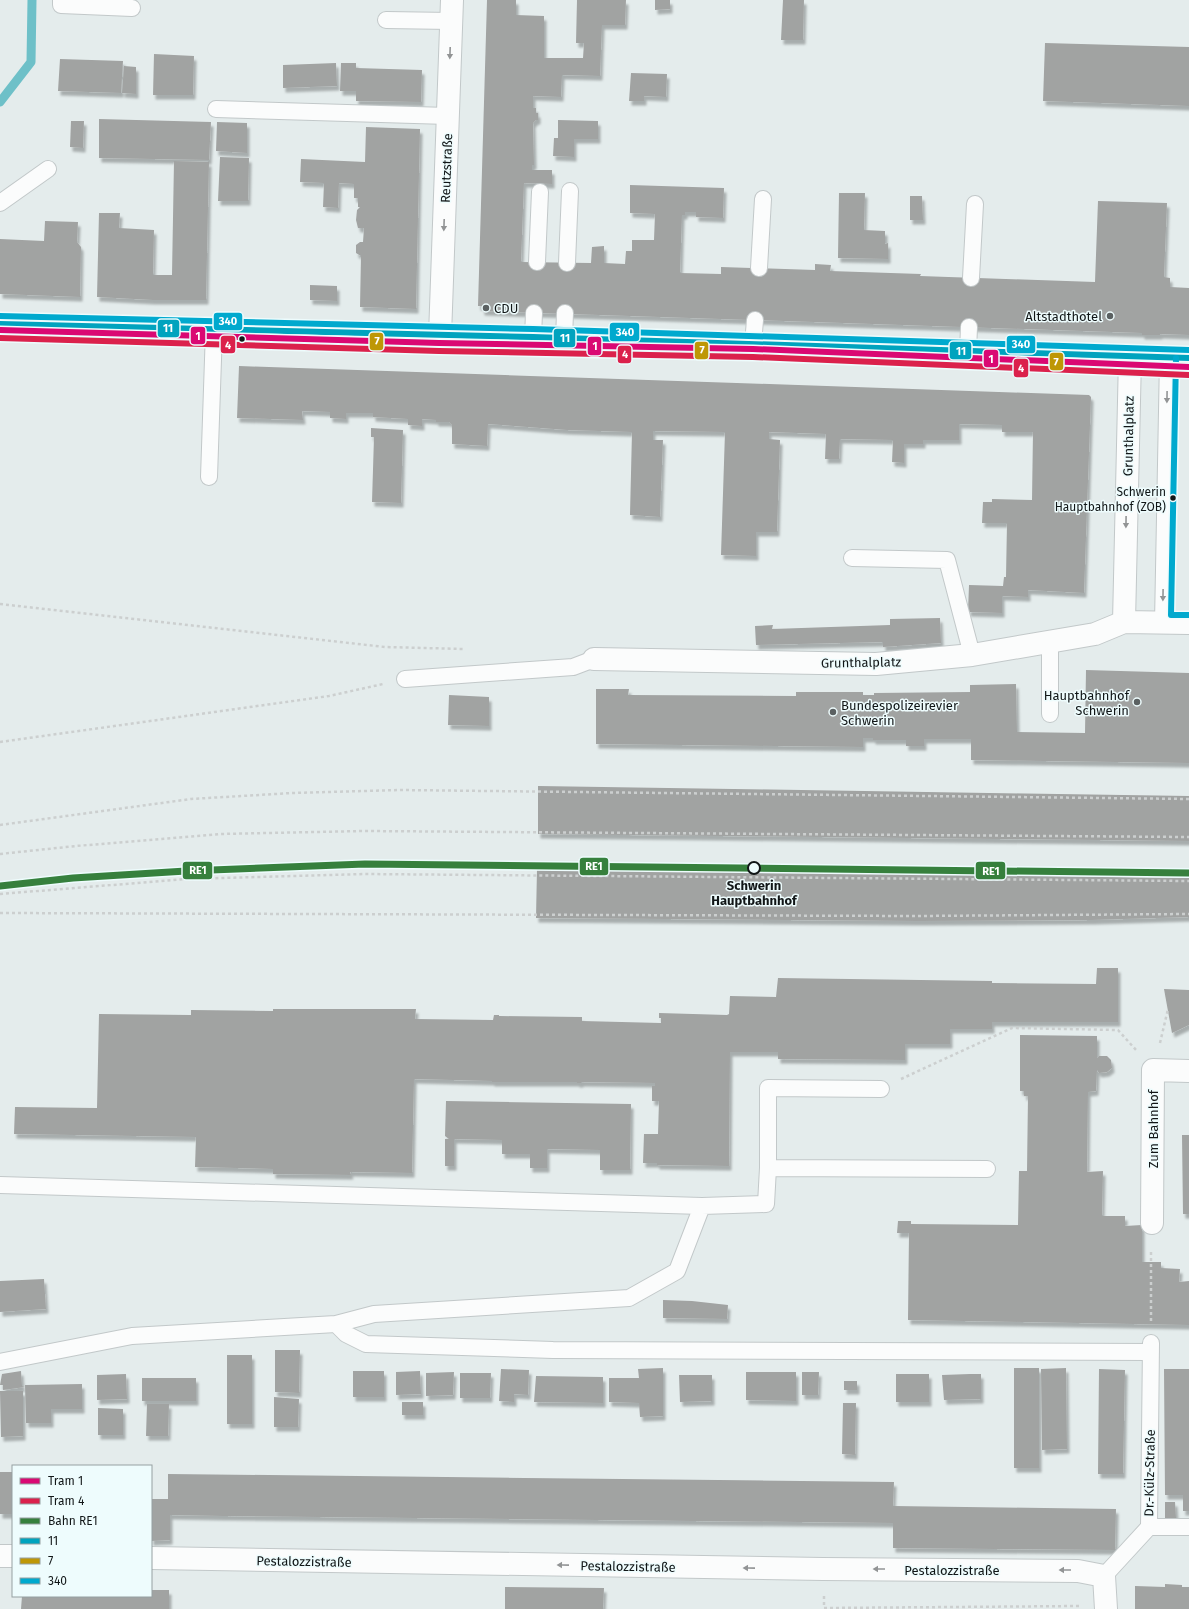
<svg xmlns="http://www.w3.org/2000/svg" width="1189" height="1609" viewBox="0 0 1189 1609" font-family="'Fira Sans',sans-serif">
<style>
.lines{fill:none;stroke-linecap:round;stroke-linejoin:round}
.stream{stroke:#6ec0c8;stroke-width:9}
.building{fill:#a1a3a2;filter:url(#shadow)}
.service-casing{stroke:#c2c8c9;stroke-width:18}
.minor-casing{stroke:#c2c8c9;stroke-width:24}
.path{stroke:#cccfcf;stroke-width:2.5;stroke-dasharray:3 3;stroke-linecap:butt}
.service{stroke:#fbfcfc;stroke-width:16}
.minor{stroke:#fbfcfc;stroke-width:22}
.bus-1-casing{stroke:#eefcfd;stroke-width:9}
.bus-2-casing{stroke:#eefcfd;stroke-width:9}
.bus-3-casing{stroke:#eefcfd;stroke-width:9}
.bus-1{stroke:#00a3be;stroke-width:6}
.bus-2{stroke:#be9706;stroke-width:6}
.bus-3{stroke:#00a9ce;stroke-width:6}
.rail-1-casing{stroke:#eefcfd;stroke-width:10}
.rail-1{stroke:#36803d;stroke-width:7}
.tram-1-casing{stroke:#eefcfd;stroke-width:9}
.tram-2-casing{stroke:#eefcfd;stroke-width:9}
.tram-1{stroke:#da0873;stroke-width:6}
.tram-2{stroke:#db214c;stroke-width:6}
.oneway{fill:#929495}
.poi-dot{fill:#5b6162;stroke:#eefcfd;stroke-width:1.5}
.bus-dot{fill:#111617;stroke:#eefcfd;stroke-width:1.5}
.stop-dot{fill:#eefcfd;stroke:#111617;stroke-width:2}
.labels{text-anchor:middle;stroke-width:3;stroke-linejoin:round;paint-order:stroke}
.bus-label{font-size:12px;fill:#111617;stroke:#eefcfd;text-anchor:end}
.street-label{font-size:13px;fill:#111617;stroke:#eefcfd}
.poi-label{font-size:13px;fill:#111617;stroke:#eefcfd;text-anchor:start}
.stop-label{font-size:13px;font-weight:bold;fill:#111617;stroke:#eefcfd}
.line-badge{stroke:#eefcfd;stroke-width:1.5}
.badge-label{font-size:11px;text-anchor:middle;font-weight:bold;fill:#fff}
</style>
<defs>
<filter id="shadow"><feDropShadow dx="2.5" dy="4.5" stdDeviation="1" flood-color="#0004"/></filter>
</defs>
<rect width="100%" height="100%" fill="#e4ecec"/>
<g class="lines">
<!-- stream -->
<path class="stream" d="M0,102l31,-40 1,-62"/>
</g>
<!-- building -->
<path class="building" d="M487,0h29v15l28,1v42h39l1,-15h-8l1,-43h49l-1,25h-23l-2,51 -38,-1 -1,22 -28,-1v12h3v5h2v7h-2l-3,3 1,42h-2v5h20v14l-28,-1 -3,79 70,1 1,-16 12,-1v17l21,1 1,-13h6v-11h22l1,-26 -25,-1v-28l94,3 -1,30 -27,-1v-5h-11v3h-3l-2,58 41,1v-7l94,3v-6l16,1 -1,6 91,3 -1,2 175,6 3,-81 69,2 -3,74 6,1v9l19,1v47l-29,-1v1h-18v-2l-660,-22v-5h-4z
M655,0h15v9l-15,1z
M783,0h21l-1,40h-22z
M1045,43l144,4v59l-146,-5z
M154,54l40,2 -1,39h-40z
M60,59l63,2 -2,32 -63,-2z
M336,63l1,23 -54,2v-23z
M341,63h15v5l66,2 -1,32 -65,-1v-10h-16z
M124,66l12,1v27l-14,-1z
M631,73l36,1 -1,23 -22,-1v5h-15z
M99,119l112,3 -2,38 -110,-2z
M558,120l40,1v18h-24v18l-21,-1 1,-18h4z
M71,121h13l-1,27 -13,-1z
M217,122l30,1v30l-31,-2z
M366,127l54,2 -4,180 -56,-2 1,-51 -5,-3v-8l4,-3h3l1,-14h-6l-2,-8 1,-10 3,-3h-2v-9h-4v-14l-15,-1 -1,25 -15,-1 1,-24 -24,-1 1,-23 64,3z
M220,157l29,1 -1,43h-30z
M174,161l35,1 -3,138h-53l-56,-3 2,-84h21l-1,15 35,2 -1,45h19z
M839,193h26l-1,37 21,1v13l3,-1v16l-50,-1z
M910,196h12l1,24h-13z
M45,221l33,1 -1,20 4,5 -1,50 -80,-3v-55l44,2z
M310,285l27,1v15l-27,-1z
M239,366l850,29 2,2 -7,196 -56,-3v7l-26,-1v17l-34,-1 1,-27 34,1 1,-9h2l1,-54h-25l1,-21h9v-3l40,1 1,-68h-31v-7l-43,-1v16h-36v4h-19v19l-12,-1 1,-22 -53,-1 -1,20h-14l1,-25 -57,-2v7l11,1 -3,92h-21v24l-35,-1 4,-123 -72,-1v9h10l-3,77 -30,-2 2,-83 -65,-2 -79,-6 -1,22 -35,-2v-19l-3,-3h-13v-2l-14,-1v7l-14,-1v-6l-35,-2v-4h-27v6l-16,-1v-6l-28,-1 1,9 -66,-2z
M371,428l32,2 -2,73 -29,-1 2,-65h-3z
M940,618l1,25 -58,4v-5l-127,3 -1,-19 18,-1 -1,4 118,-4v-6z
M1086,670l103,3v90l-218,-3v-21h-47v7h-18v-6h-33v-2h-10v9l-267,-3v-55h33l-1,6 168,1v-4h67v3h11v-2l96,-1v-7l46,-1 1,48 68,1z
M449,695l40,2v29l-41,-1z
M538,786l651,10v45l-651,-7z
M537,869l652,9v39l-98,3 -173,1 -382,-3z
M1097,968h21v54h-126v7h-42v15h-45v16l-127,-1v-7h-48l-1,114 -72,-1v-2h-14l1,-29h14l1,-33h-7v-15h3v-3l-74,-1v1h-4v-1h-85v-1l-78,-2 -2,94 -62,-1 1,3 -78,-1v-5l-78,-2 1,-30 -182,-3 1,-27 82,1 2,-94 92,1v-5l82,1v-2h143l-1,10 78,1 1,-5h5v1l83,1v4l79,2v-5h-2v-5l68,2 2,-1 1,-18 46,1 2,-19 214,3v2l104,1z
M1164,989l25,1v35l-17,8z
M1020,1035l77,1v22l2,-2h8l4,4 1,8 -5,4 -8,1 -2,-3 -1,21 -8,1 -1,80 16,-1 -1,45h23v10l17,-1v37h19v6l19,1 -1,13 10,-1v44l-281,-5 1,-87h-12l1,-12h13v3l107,1 1,-54h8l1,-75h-4v-5h-4z
M446,1101l185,3 -1,66h-30v-20l-53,-1v19h-17v-14h-28v-14l-48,-1v27h-9v-27h4l-4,-3z
M1182,1135h7v79h-6z
M44,1279l2,30 -46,3v-31z
M663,1300l29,1 36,4 -1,14 -64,-1z
M275,1350h25l-1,43 -24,-1z
M227,1355h25v69h-25z
M663,1368v48l-23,1 -1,-14 -30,-1v-24h30l-1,-9z
M1014,1368h25v100h-25z
M1066,1368l1,81 -25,1 -1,-81z
M501,1369l28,1 -1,25 -14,-1v8l-15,-1z
M1099,1369l26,1 -2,104h-25z
M1164,1369h25v142h-6v-16h-18z
M21,1371l1,15 3,1 -22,3v-5h-3l2,-11z
M353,1371h31v26h-31z
M420,1371l1,23 -25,1v-23z
M454,1372l-1,23 -27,1v-23z
M746,1372h50v29l-50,-1z
M802,1372h17l-1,23h-16z
M460,1373h31l-1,25h-30z
M126,1374l1,25 -30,1v-25z
M896,1374h33v28h-33z
M970,1374h11v25l-37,1 -2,-25z
M679,1375h33v26l-32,1z
M536,1376l67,1v26l-69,-1z
M142,1378h54v23h-54z
M844,1381h13v9h-13z
M82,1384v25h-31v14h-25l-1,-38z
M0,1391h23v45l-22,1z
M274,1397l25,2 -1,28h-24z
M402,1402h21v13h-21z
M843,1403h13l-1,52 -13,-1z
M147,1404h22l-1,32h-22z
M98,1408l25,1v26h-25z
M0,1472h13v42h-13z
M168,1474l726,8 -1,24 223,3 -1,41 -222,-2v-25l-669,-7 -54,-1v25l-19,1v-42h17z
M1165,1502h10l1,16h-11z
M1165,1584l17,1v2h7v22h-54v-23l30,1z
M505,1587l99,1 -1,21h-98z
M151,1590h18v19h-148l1,-13h129z"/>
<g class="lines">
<defs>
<path id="service" d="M61,0v5l71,3
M386,20l65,1
M216,109l232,7
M0,203l48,-34
M537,262l3,-70
M567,263l3,-72
M759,268l4,-69
M971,278l4,-74
M533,337l1,-24
M564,338l1,-25
M753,344l2,-24
M968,352l1,-25
M209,477l5,-147
M852,558l95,2 25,95
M1163,623l5,-265
M1050,641v73
M405,679l168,-12 21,-8
M768,1168l219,1
M0,1185l702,21
M336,1324l38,-10 255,-16 48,-27 25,-65 64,-2 2,-36v-80l113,1
M0,1362l132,-26 204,-12 10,10 20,10 187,6 598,2
M1149,1527h40
M1104,1576l45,-49 2,-184"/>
<path id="minor" d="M0,324l533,13 435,15 221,6
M440,336l12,-336
M1130,357l-6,265 65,1
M594,659l282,5 96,-9 123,-21 29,-12
M1152,1223l1,-153 36,1
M0,1556h13
M151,1558l672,11 255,2 26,5 2,33"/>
</defs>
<!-- service casing -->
<use href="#service" class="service-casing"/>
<!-- minor casing -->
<use href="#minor" class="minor-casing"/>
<!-- path -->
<path class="path" d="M0,604l385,43 78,2
M0,742l329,-46 54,-12
M0,825l191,-26 101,-6 109,-3 788,9
M0,854l76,-8 145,-12 144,-3 824,6
M0,894l187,-15 178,-5 824,7
M0,913l918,3 271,-2
M1160,1043l8,-34
M901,1079l111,-51 106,2 18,20
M1151,1321v-71
M824,1596v12l255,-2"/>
<!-- service -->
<use href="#service" class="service"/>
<!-- minor -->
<use href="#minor" class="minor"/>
<defs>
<path id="bus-1" d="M0,324l533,13 656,21"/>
<path id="bus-2" d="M214,338l319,7 656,21"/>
<path id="bus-3" d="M0,316l533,13 656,21
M1176,358l-5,257h18"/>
</defs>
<!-- bus-1 casing -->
<use href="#bus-1" class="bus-1-casing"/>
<!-- bus-2 casing -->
<use href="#bus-2" class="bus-2-casing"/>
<!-- bus-3 casing -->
<use href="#bus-3" class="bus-3-casing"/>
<!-- bus-1 -->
<use href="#bus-1" class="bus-1"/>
<!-- bus-2 -->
<use href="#bus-2" class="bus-2"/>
<!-- bus-3 -->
<use href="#bus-3" class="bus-3"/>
<defs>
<path id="rail-1" d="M0,886l73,-8 113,-7 179,-7 824,9"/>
</defs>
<!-- rail-1 casing -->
<use href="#rail-1" class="rail-1-casing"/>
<!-- rail-1 -->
<use href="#rail-1" class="rail-1"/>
<defs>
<path id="tram-1" d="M0,330l439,13 314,6 436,18"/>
<path id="tram-2" d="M0,338l439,13 314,6 436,18"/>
</defs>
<!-- tram-1 casing -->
<use href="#tram-1" class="tram-1-casing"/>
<!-- tram-2 casing -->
<use href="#tram-2" class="tram-2-casing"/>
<!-- tram-1 -->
<use href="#tram-1" class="tram-1"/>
<!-- tram-2 -->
<use href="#tram-2" class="tram-2"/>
</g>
<!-- one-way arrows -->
<defs><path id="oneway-solid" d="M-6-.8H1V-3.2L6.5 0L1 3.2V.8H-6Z"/></defs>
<g class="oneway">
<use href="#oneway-solid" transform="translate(450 53) rotate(92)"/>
<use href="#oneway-solid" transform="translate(444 225) rotate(92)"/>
<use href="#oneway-solid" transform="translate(1167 397) rotate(91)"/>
<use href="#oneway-solid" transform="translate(1126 522) rotate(91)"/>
<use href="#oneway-solid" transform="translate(1163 595) rotate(91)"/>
<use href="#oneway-solid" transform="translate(563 1565) rotate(-179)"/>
<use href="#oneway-solid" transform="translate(749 1568) rotate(-179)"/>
<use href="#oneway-solid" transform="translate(879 1569) rotate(-180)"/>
<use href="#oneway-solid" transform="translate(1065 1570) rotate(-180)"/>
</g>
<!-- markers -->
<g class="poi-dot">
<circle cx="486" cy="308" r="4"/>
<circle cx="1110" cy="316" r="4"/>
<circle cx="1137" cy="702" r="4"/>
<circle cx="833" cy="712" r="4"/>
</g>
<g class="bus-dot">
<circle cx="242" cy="339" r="3.5"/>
<circle cx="1173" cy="498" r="3.5"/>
</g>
<circle class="stop-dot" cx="754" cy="868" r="6"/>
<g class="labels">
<!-- bus labels -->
<g class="bus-label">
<text x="1166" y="496">Schwerin<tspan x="1166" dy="15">Hauptbahnhof (ZOB)</tspan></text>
</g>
<!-- street labels -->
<g class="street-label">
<text transform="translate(446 168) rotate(-88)" y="5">Reutzstraße</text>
<text transform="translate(1128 436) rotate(-89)" y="5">Grunthalplatz</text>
<text transform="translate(861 662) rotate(-1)" y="5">Grunthalplatz</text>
<text transform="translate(1153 1129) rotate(-90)" y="5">Zum Bahnhof</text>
<text transform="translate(1149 1473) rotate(-89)" y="5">Dr.-Külz-Straße</text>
<text transform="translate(304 1561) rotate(1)" y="5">Pestalozzistraße</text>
<text transform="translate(628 1566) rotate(1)" y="5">Pestalozzistraße</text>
<text x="952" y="1575">Pestalozzistraße</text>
</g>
<!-- poi labels -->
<g class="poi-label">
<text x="494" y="313">CDU</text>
<text x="1102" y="321" text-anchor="end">Altstadthotel</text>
<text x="1129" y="700" text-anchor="end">Hauptbahnhof<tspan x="1129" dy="15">Schwerin</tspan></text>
<text x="841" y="710">Bundespolizeirevier<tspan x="841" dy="15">Schwerin</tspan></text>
</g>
<!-- stop labels -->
<g class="stop-label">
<text x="754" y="890">Schwerin<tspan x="754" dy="15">Hauptbahnhof</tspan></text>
</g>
</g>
<g class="line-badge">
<rect x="213" y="312" width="30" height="19" rx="4" fill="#00a9ce"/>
<rect x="157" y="319" width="23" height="19" rx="4" fill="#00a3be"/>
<rect x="609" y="322" width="31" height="20" rx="4" fill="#00a9ce"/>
<rect x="190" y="326" width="16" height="19" rx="4" fill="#da0873"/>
<rect x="553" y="328" width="23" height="20" rx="4" fill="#00a3be"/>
<rect x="369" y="332" width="15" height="19" rx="4" fill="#be9706"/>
<rect x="1006" y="335" width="30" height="19" rx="4" fill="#00a9ce"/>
<rect x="220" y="335" width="16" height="19" rx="4" fill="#db214c"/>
<rect x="587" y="336" width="15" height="20" rx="4" fill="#da0873"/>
<rect x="694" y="341" width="15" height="19" rx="4" fill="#be9706"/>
<rect x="949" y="341" width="23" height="19" rx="4" fill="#00a3be"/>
<rect x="617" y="345" width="15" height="19" rx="4" fill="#db214c"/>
<rect x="983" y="349" width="16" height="19" rx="4" fill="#da0873"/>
<rect x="1049" y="352" width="15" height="19" rx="4" fill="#be9706"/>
<rect x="1013" y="358" width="16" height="20" rx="4" fill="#db214c"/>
<rect x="579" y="857" width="30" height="19" rx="4" fill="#36803d"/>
<rect x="182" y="861" width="31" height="19" rx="4" fill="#36803d"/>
<rect x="975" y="861" width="31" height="19" rx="4" fill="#36803d"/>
</g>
<g class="badge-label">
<text x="228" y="325">340</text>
<text x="168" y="332">11</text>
<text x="625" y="336">340</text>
<text x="198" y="340">1</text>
<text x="565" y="342">11</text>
<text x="377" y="345">7</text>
<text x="1021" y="348">340</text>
<text x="228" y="349">4</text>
<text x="595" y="350">1</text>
<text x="702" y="354">7</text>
<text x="961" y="355">11</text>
<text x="625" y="358">4</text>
<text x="991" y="363">1</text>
<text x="1056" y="366">7</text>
<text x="1021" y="372">4</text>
<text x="594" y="870">RE1</text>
<text x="198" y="874">RE1</text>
<text x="991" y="875">RE1</text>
</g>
<!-- legend -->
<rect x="12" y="1465" width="140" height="132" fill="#eefcfd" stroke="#96a0a1"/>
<rect x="20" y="1478" width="20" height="6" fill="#da0873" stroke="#96a0a1"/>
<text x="48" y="1485" font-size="12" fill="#111617">Tram 1</text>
<rect x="20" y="1498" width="20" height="6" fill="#db214c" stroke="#96a0a1"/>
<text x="48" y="1505" font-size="12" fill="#111617">Tram 4</text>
<rect x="20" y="1518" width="20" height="6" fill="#36803d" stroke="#96a0a1"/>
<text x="48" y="1525" font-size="12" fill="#111617">Bahn RE1</text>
<rect x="20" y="1538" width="20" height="6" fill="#00a3be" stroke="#96a0a1"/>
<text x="48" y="1545" font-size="12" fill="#111617">11</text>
<rect x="20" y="1558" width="20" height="6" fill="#be9706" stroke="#96a0a1"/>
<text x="48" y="1565" font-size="12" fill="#111617">7</text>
<rect x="20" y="1578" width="20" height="6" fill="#00a9ce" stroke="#96a0a1"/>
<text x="48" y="1585" font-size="12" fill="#111617">340</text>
</svg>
